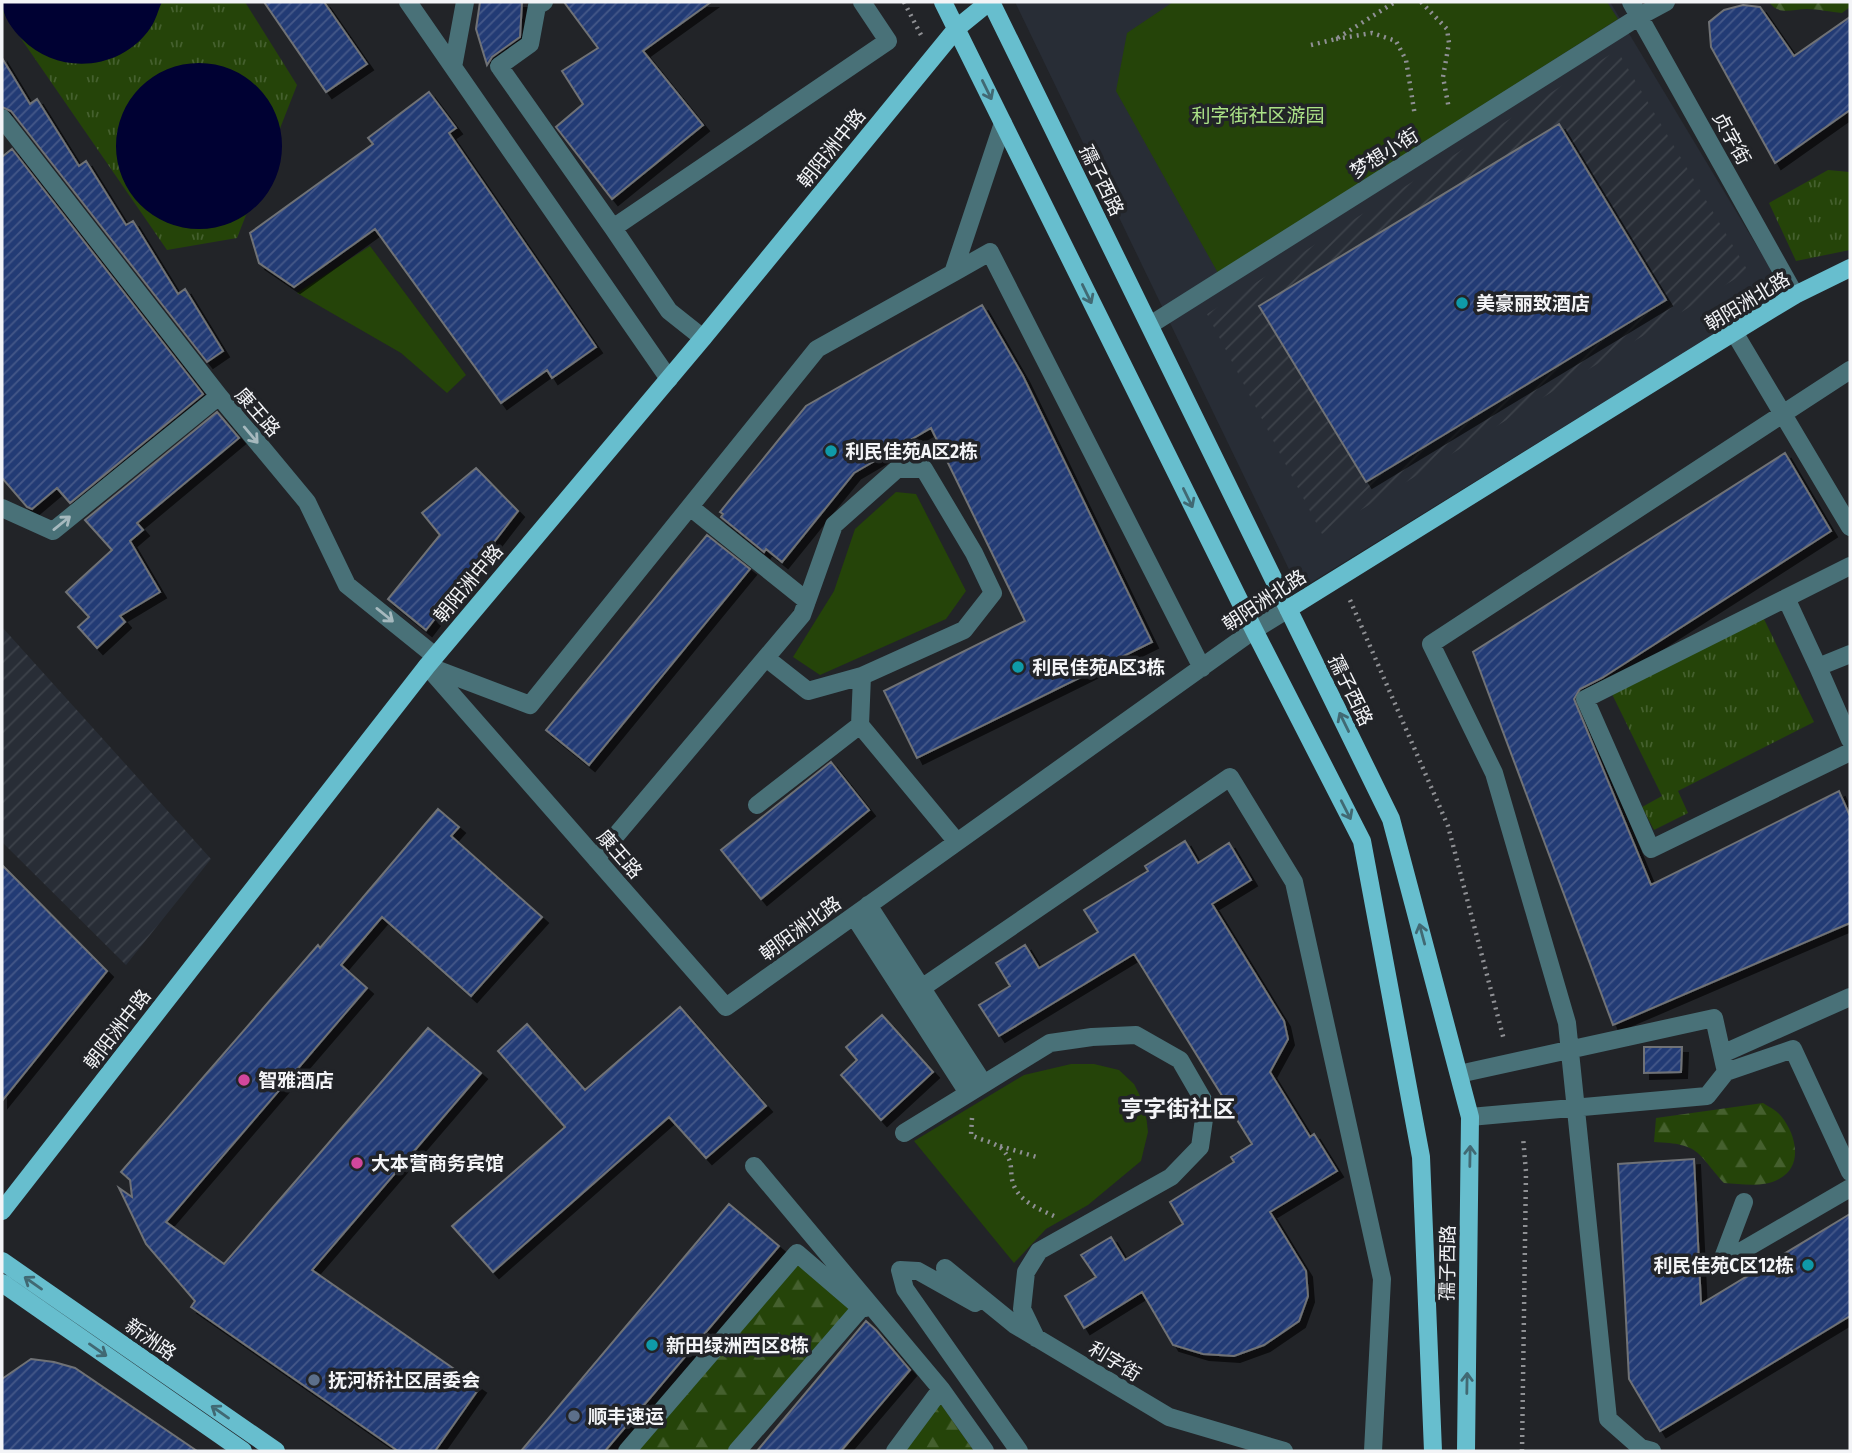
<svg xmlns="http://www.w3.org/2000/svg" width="1852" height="1453" viewBox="0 0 1852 1453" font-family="'Fira Sans Condensed','Noto Sans SC',sans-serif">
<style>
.built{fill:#282d36}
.industrial{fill:url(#industrial-furrows)}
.grass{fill:url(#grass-tufts)}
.forest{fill:url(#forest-firs)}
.green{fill:#254409}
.water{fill:#000133}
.building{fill:url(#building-hatch);stroke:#6f7276;stroke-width:2;filter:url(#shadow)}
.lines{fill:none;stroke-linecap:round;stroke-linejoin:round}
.path{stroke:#8f9094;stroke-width:4.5;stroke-dasharray:2 5;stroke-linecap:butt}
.minor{stroke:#497178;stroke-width:18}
.major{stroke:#67bece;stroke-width:18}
.oneway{stroke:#416973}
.oneway2{stroke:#a6b9be}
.culture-dot{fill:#0f9aa8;stroke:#222428;stroke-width:2.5}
.hotel-dot{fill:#d1479c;stroke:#222428;stroke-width:2.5}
.service-dot{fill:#5c6f8a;stroke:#222428;stroke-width:2.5}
.labels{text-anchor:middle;stroke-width:7;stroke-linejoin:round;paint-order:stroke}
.park-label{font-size:19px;fill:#abe287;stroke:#222428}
.street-label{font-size:19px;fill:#f3f4f7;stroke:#222428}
.poi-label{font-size:19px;font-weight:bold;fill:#f3f4f7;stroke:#222428;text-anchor:start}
.quarter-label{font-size:23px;font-weight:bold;fill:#f3f4f7;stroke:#222428}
</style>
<defs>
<pattern id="industrial-furrows" width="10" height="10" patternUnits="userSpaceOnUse" patternTransform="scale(1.75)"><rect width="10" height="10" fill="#282d36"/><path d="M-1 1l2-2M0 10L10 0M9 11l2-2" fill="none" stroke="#3d424a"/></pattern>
<pattern id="grass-tufts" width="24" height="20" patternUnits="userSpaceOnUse" patternTransform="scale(1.75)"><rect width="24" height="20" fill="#254409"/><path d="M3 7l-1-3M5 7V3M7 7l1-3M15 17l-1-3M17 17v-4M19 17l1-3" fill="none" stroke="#45602e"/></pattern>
<pattern id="forest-firs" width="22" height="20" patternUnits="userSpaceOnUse" patternTransform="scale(1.75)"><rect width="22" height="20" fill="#254409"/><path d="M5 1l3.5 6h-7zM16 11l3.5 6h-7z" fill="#45602e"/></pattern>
<pattern id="building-hatch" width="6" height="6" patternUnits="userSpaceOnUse" patternTransform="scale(1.75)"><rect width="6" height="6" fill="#243b74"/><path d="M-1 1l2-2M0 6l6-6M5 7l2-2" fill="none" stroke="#445889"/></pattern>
<filter id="shadow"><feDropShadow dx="6" dy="6" stdDeviation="0" flood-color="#0009"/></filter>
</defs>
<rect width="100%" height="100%" fill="#222428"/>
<!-- built -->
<path class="built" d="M1015,2h595l174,289 -485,299z"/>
<!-- industrial -->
<path class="industrial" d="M1617,50l131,221 -426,263 -115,-220z
M2,627l209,232 -85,106 -124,-123z"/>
<!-- grass -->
<path class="grass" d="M2,2h243l52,83 -60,153 -70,12 -165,-239z
M1828,170l22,2v78l-54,11 -27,-58z
M1762,615l52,107 -136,69 10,22 -34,17 -12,-23 20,-11 -52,-106z"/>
<!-- forest -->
<path class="forest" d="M1769,2h81v5l-8,6c-11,-1 -24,-4 -35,-4 -15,0 -28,7 -38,-7z
M1763,1103c6,4 13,7 18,13 15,18 23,50 -2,63 -15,9 -38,5 -55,4 -28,-31 -23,-39 -70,-41l2,-24z
M798,1254l62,53 -124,144h-106z
M940,1403l34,48h-69z"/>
<!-- green -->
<path class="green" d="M1173,2h434l11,17 -400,254 -102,-182 11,-58z
M370,246l96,129 -19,18 -46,-40 -104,-60z
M896,492l20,2 50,97 -20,28 -126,56 -27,-18 41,-66 21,-62z
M1071,1064h23l25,6 15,14 11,22 3,26 -7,29 -53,44 -42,24 -32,34 -100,-122 110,-66z"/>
<!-- water -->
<path class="water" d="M2,2h160c-4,8 -6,18 -11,25 -29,44 -93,49 -129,12 -9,-9 -20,-23 -20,-37z
M116 146a83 83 0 1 1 166 0a83 83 0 1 1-166 0Z"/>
<!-- building -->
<path class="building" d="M264,2h60l43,62 -41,28z
M480,2h42l-2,35 -28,20 -5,8 -11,-36z
M564,2h147l-68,49 60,74 -91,74 -56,-72 27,-23 -21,-33 36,-23z
M1743,5l17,2 34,49 56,-39v93l-75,53 -64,-116 -2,-25 15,-12z
M2,58l28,46 7,-5 42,67 7,-5 40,64 7,-4 45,73 7,-5 38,62 -16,11 -196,-251 -9,-4z
M429,92l27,36 -7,5 147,214 -44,31 -5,-8 -46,33 -126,-174 -81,58 -35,-24 -9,-30 123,-89 -5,-6z
M1559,124l107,176 -300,182 -107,-176z
M12,149l191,245 -133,109 -13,-15 -25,21 -5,-2 -25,-29v-321z
M982,305l41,71 129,266 -235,116 -33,-67 141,-70 -94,-193 -77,45 -72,89 -16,-13 -2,3 -43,-35 2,-3 -3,-2 86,-106z
M217,412l22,26 -102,85 6,7 -13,11 30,51 -40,24 5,6 -28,26 -19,-21 11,-10 -23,-25 46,-42 -27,-30z
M1785,453l46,78 -229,147 -22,11 -6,10 77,186 188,-94 11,25v107l-237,102 -140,-373z
M476,468l42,43 -92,119 -38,-31 52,-64 -18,-22z
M707,535l43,34 -161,196 -43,-35z
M831,762l38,48 -108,89 -40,-49z
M438,809l21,18 -8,9 91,81 -71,79 -89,-79 -41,48 26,23 -201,234 58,42 204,-236 53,45 -169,197 168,117 -45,64h-37l-207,-144 4,-6 -49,-57 -27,-56 13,9 -2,-17 -9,-8 197,-227 2,3z
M1185,841l13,22 31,-20 22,37 -39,24 72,117 4,18 -18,33 40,65 4,-3 23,37 -67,41 36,59 2,25 -9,25 -35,24 -30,11 -31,-2 -30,-9 -31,-53 -58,36 -19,-32 31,-19 -15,-22 30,-18 14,23 58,-36 -13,-22 64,-40 -3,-5 21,-13 -118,-190 -135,82 -20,-31 31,-19 -14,-23 29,-18 14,23 59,-36 -14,-22 64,-39 -3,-5z
M2,865l105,106 -105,130z
M680,1007l86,99 -60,52 -37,-41 -176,155 -41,-46 113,-99 -67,-76 29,-27 58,66z
M882,1015l51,57 -52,48 -40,-45 16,-15 -11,-13z
M1644,1047h38l-1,25 -37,1z
M1694,1159l7,145 149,-90v102l-190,115 -31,-52 -11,-215z
M729,1204l50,42 -174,205h-84z
M866,1321l10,9 34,40 -69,81h-84z
M31,1359l23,3 21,6 122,83h-195v-72z"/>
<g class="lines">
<!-- path -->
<path class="path" d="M904,2l17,33
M1421,2l26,27 2,14 -6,34 6,32
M1336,39l36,-6 24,8 10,19 9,56
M1311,45l25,-6 59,-37
M1350,600l98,226 56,214
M972,1118l-1,17c10,5 23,7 31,14 14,15 6,23 12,37 7,16 25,23 40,30
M1000,1146l40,12
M1522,1451l4,-279 -3,-35"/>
<!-- minor -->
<path class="minor" d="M408,2l261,377
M544,2l-7,4 -7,38 -31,22 114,162 56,83 34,27
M1631,2l164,293
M453,67l12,-65
M2,118l217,278
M613,228l275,-187 -26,-39
M953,273l37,-21 212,416
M1150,325l490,-309 26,-14
M1734,332l116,195
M690,507l117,94
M2,508l51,23 166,-135 88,106 40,83 88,71
M1850,566l-265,133 66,150 199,-97
M1786,598l32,69 32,-13
M766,658l42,33 54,-15
M427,666l299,341 528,-377 34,-21
M430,667l100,38 287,-356 136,-76 50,-150
M1818,667l32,73
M860,725l97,117
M596,859l206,-244 32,-90 63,-56h27l50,84 19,40 -29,37 -102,46 -2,49 -103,80
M854,916l109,169 15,-10 -110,-170
M907,998l323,-221 64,105 88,397 -9,172
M1722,1054l128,-57
M1726,1072l67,-23 57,123
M1459,1074l255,-56 12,54 -19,24 -237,21
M904,1133l146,-90 42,-6 44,-2 44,25 26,45 -6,42 -29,30 -132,74 -13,21 -4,37 14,29
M754,1166l187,223 -46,62
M1744,1202l-23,61 129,-75
M945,1268l70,57 154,92 115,34
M975,1303l-57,-32 -18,-1 5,19 114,162
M941,1389l44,62
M627,1451l170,-198 64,55h5
M737,1451l124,-143
M1652,1451l-11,-3 -33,-29 -41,-396 -73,-250 -63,-129 419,-274"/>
<!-- major -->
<path class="major" d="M943,2l311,628 108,211 59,316 12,294
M991,2l400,817 79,298 -4,334
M1288,609l446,-277 61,-37 55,-27
M2,1211l425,-545 276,-328 254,-310 32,-26
M2,1261l274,190
M2,1283l241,168"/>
</g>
<!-- one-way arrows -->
<defs><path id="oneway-shaft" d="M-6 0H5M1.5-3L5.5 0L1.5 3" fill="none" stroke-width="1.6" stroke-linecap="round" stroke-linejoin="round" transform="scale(1.75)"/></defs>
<g class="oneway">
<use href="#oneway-shaft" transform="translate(987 90) rotate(64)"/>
<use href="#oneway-shaft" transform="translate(1087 294) rotate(64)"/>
<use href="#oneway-shaft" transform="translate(1188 498) rotate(64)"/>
<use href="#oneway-shaft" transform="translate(1344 722) rotate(-116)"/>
<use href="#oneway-shaft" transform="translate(1346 810) rotate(63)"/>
<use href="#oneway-shaft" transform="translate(1422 934) rotate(-105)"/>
<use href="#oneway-shaft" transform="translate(1470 1156) rotate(-89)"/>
<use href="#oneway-shaft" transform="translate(33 1283) rotate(-145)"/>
<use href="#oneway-shaft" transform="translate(98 1350) rotate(35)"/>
<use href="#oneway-shaft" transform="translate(1467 1383) rotate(-89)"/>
<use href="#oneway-shaft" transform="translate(220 1412) rotate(-145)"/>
</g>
<g class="oneway2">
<use href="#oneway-shaft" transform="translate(251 435) rotate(50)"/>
<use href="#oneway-shaft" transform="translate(62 523) rotate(-39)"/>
<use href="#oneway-shaft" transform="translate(385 615) rotate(39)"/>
</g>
<!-- markers -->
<g class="culture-dot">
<circle cx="1462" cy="303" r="7"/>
<circle cx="831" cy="451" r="7"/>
<circle cx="1018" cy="667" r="7"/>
<circle cx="1808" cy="1265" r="7"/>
<circle cx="652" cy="1345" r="7"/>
</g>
<g class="hotel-dot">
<circle cx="244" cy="1080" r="7"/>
<circle cx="357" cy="1163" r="7"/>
</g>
<g class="service-dot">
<circle cx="314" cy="1380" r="7"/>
<circle cx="574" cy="1416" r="7"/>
</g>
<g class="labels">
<!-- park labels -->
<g class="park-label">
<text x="1258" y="122">利字街社区游园</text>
</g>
<!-- street labels -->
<g class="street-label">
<text transform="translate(1732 138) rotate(61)" y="7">贞字街</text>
<text transform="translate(831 148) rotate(-51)" y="7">朝阳洲中路</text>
<text transform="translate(1384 153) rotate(-32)" y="7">梦想小街</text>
<text transform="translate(1102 180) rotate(64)" y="7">孺子西路</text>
<text transform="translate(1747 301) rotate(-31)" y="7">朝阳洲北路</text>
<text transform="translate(258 412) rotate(49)" y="7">康王路</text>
<text transform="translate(468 583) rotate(-50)" y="7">朝阳洲中路</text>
<text transform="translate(1264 600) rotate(-33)" y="7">朝阳洲北路</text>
<text transform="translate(1351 690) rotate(64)" y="7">孺子西路</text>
<text transform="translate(620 854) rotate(49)" y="7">康王路</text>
<text transform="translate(800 928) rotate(-36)" y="7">朝阳洲北路</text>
<text transform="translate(117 1029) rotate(-52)" y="7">朝阳洲中路</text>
<text transform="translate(1447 1263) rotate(-89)" y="7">孺子西路</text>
<text transform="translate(151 1339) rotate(35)" y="7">新洲路</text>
<text transform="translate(1115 1361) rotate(31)" y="7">利字街</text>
</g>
<!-- poi labels -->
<g class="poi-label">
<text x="1476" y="310">美豪丽致酒店</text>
<text x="845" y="458">利民佳苑A区2栋</text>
<text x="1032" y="674">利民佳苑A区3栋</text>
<text x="258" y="1087">智雅酒店</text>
<text x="371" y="1170">大本营商务宾馆</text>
<text x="1794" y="1272" text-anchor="end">利民佳苑C区12栋</text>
<text x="666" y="1352">新田绿洲西区8栋</text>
<text x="328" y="1387">抚河桥社区居委会</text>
<text x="588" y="1423">顺丰速运</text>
</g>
<!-- quarter labels -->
<g class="quarter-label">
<text x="1178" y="1117">亨字街社区</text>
</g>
</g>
<!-- border -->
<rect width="1852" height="1453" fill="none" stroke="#f3f4f7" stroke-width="7"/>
</svg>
